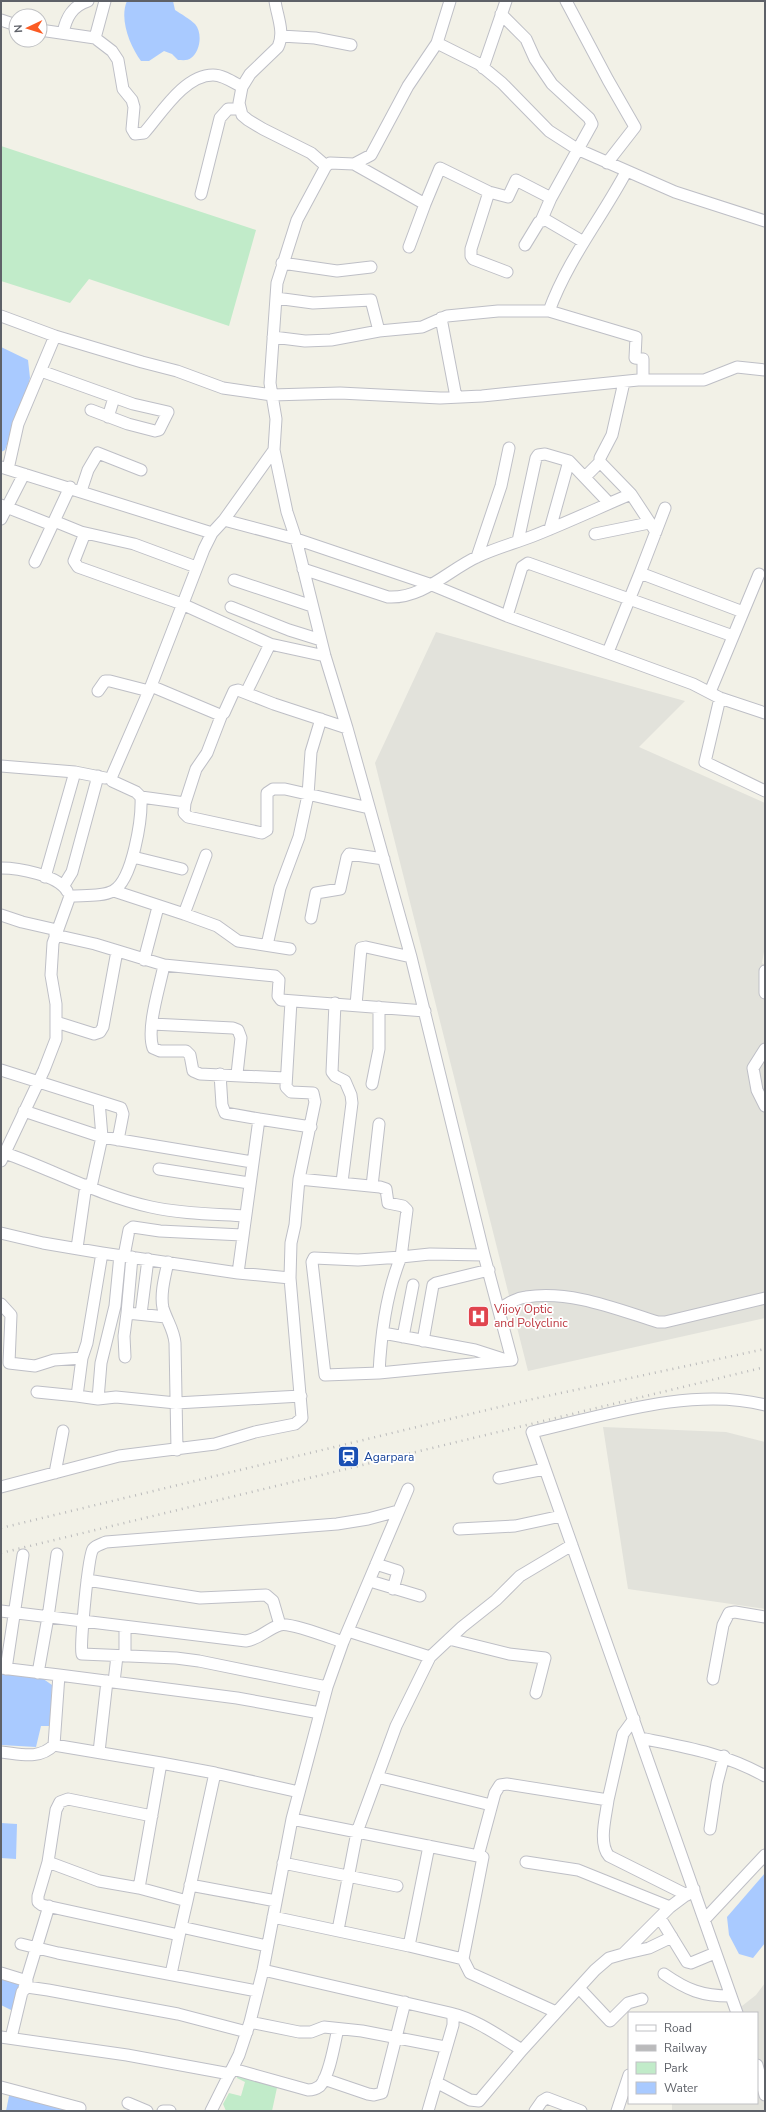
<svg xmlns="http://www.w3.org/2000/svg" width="766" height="2112" viewBox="0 0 766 2112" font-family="'Nunito Sans',sans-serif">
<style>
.industrial{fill:#e2e2db}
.green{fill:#c1ebc9}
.water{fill:#a9caff}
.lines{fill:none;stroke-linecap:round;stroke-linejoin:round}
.minor-casing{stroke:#bebfc6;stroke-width:13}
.minor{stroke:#fff;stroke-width:11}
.rail{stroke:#bababb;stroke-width:2.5;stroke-dasharray:1 5;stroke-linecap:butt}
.labels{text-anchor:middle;stroke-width:3.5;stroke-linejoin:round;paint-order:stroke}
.health-label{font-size:12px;fill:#be3a42;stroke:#fff;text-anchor:start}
.transit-label{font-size:12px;fill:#164399;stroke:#fff;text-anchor:start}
</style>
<rect width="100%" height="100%" fill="#f2f1e7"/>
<!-- industrial -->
<path class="industrial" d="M436,632l249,69 -46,46 126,56v143l-3,17 3,2v353l-237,53 -153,-608z
M603,1427l123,5 39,10v167l-137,-20z
M765,1983v128h-93v-8h85v-90h-24l23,-18z"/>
<!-- green -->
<path class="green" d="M1,146l255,84 -27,96 -140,-47 -19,24 -69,-22z
M238,2074l40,9 -6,28h-46l-3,-7 6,-11 12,3 4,-14 -8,-4z"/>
<!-- water -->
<path class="water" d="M127,1h46l2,9c6,4 15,9 20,14 8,9 5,28 -4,34 -3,3 -9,2 -13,2l-6,-6 -8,-3 -15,10h-8c-11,-15 -22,-42 -14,-60z
M1,347l27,13 2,18 -4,15 -21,57 -4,2z
M1,1674l41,4 10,7 -2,41h-9l-5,21 -35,-2z
M1,1823l16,1 -1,35 -15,-1z
M765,1873v70l-12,15 -14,-4 -10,-19 -2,-18z
M1,1975l21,6 -9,30 -12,-6z
M10,2091l62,20h-66z"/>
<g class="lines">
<defs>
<path id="minor" d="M275,1c2,15 10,31 3,46l-28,27 -8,13 -3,16 3,12 6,5 15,9 48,24 15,13
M566,1l42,79 27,47 -28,36
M1,20l15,5
M40,30l55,8 17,13 6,9 5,29 9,11 2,7 -2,22 3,5 9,-1c17,-19 40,-58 69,-58 10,0 20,7 29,12
M63,33c3,-15 9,-27 25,-32
M281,36l34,2 36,7
M95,38l10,-37
M437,43l42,21 23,19 47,48 28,18 98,43 90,29
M483,68l23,-67
M354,164l71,40 15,-36 49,24 19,5 8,-17 35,18 41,-74 -3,-6 -37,-34 -17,-25 -9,-20 -25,-25
M489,192l-18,57v7l2,3 34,13
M201,194l19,-76 8,-9h12
M541,221l10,-23
M525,245l14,-23 7,-2 36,21
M409,247l16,-43
M282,263l55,8 34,-4
M276,298l37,5 58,-3 8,31
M549,311l87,26 -1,21 8,1v21
M1,316l54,20 87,26 35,9 46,17 49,7 68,-2 100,5 42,-2 156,-16h66l33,-13 28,3
M441,318l15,79
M273,337l32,4 26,-1 48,-9 43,-4 25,-11 51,-5h51c19,-52 52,-92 77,-139
M41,371l92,33 35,8 -9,18 -4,1 -27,-7 -37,-14
M624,382l-12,53 -12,23v4l31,32 25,38
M108,417l6,-19
M1,467l211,66
M8,469l10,-45 37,-88
M585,477l15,-15
M81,491l7,-21 10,-17 43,17
M1,505l51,20
M1,519l23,-45
M224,520l50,-70
M54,521l27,11 53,12 62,23
M550,529l19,-68 40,42
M85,533l-11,28 4,6 104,37 88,40 55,12
M595,534l54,-11
M518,541l18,-83 2,-3 7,-1 24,7
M477,557l24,-71 8,-38
M35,562l35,-75
M303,569l85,28c36,2 61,-28 91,-41 17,-8 36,-13 54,-20 33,-13 65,-28 98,-42
M640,573l25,-65
M234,580l78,26
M231,607l58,23 32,10
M507,616l15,-49 6,-4 205,73
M608,652l32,-79 103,39
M151,686l69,29 4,-2 10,-22 4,-1 36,14 73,24
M98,691l7,-10h5l39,10
M710,692l49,-118
M246,693l24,-49
M720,698l-15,64 60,29
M1,766l74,6 30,6
M141,797l44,6 -1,10 4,4 74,16 5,-3v-37l6,-4h12l84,19
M185,803l11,-34 11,-16 15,-39
M133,857l49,12
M1,868c17,0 57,7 66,23
M45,877l30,-105
M64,885l8,-13 26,-96
M114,891l70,23 22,-59
M184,914l33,12 21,15 52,8
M1,915l21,7 35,8
M311,918l5,-25 24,-4 7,-32 2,-3 35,5
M55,935l40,9 69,21 111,11 4,4 -1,16 3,4 144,11
M267,945l13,-57 19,-51 9,-42 3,-43 10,-33
M144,960l14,-53
M164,965c-4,21 -18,63 -11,83l7,3h26l4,4 3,16 7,3 85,4
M765,971v22
M335,1003l-3,69 3,4 10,5 6,14 1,8 -10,79
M356,1005l5,-57 5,-1 45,10
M56,1022l38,12 6,-2 3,-5 14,-76
M152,1024l81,4 5,2 3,8 -4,36
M765,1049l-12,19 4,22 8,16
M1,1070l120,38 2,6 -5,26
M220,1074l2,31 3,8 34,6
M372,1084l7,-35v-42
M24,1111l78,26 150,25
M5,1153c48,17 95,43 146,54 31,7 63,7 94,9
M1,1161l43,-91 12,-31v-35l-5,-29 2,-32 17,-47c13,-1 32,1 43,-5 20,-11 29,-73 28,-94l-5,-5 -24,-11 -1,-3 40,-92 53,-137 8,-16 12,-13 72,19 136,46 75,31 186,68 27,14 45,15
M159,1169l90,14
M299,1179l81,8 6,2 2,14 15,3 4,4 -6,47 29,-3 54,1
M372,1186l7,-62
M91,1187l11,-50 -3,-36
M1,1233l42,10 59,10 136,20 52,5
M77,1248l9,-63
M120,1255l-5,51 -14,57 -3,36 18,-2 60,6 125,-7
M124,1256l5,-26 4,-3 27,4 82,4
M168,1262c-3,14 -8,32 -5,46 4,13 11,22 12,35l2,107
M238,1273l21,-154 52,8
M1,1304l10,11 -2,48 26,3 19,-6 28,-2 5,-15 15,-90
M499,1309c8,-5 17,-11 27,-12 45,-7 90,12 132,25h7l100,-24
M127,1313l5,-56
M141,1314l7,-55
M383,1333l92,17 28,9
M403,1337l10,-52
M423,1341l10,-56 3,-2 53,-13
M125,1357l-1,-21 3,-23 39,4
M82,1358l-5,38 21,3
M379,1373c2,-40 7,-80 22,-116l-43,3 -44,-2 -2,4 13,113 54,-2 133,-13 -28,-105 -73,-298 -64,-229 -22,-72 -29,-117 -9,-27 -13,-62 2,-31 -6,-36 7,-100 20,-63 29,-54 4,-3 24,1 17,-9 37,-69 29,-43 13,-42
M37,1392l40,4
M55,1473l8,-42
M499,1478l46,-9
M1,1487l118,-31 96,-12 40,-12 40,-8 7,-6 -12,-140 1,-35 4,-18 4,-46 16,-77 -2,-9 -22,-1 -5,-5 5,-86
M459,1529l56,-3 46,-10
M376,1564l22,7 -5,18
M87,1580l113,18 66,-3 7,6 7,24
M370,1581l50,15
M1,1611l245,30c14,-2 21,-12 34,-16 9,-3 51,13 63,17
M348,1631l82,26
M449,1639l60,15 36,4 -9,35
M125,1656v-29
M1,1668l58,7 -5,70
M6,1669l17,-114
M38,1673l10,-56 9,-63
M59,1675l178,23 83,15
M713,1679l10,-54 6,-12 6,-1 30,5
M114,1682l3,-26
M327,1687l-128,-26 -23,-3 -94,-4c-2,-9 6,-98 11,-105 3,-4 9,-5 13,-7l231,-18 31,-5 30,-8
M640,1738c45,9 84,15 125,38
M1,1752c20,2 38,8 53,-7l107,18
M99,1752l8,-71
M377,1777l114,28
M608,1800c-2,16 -10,43 1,56l78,39
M152,1816l-84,-17 -8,3 -4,8 -8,52 -10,34v6l4,3 137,30
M292,1819l186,37 17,-63 5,-8 7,-1 101,16 15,-66 11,-15
M710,1829l7,-46 7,-27
M478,1856l5,1 -20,102 7,14 86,39
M48,1862l51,19 40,7 48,13 -6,26
M526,1862l52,8 92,37
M283,1863l114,23
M190,1885l86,16
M139,1888l22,-125 54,10
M187,1901l28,-128 84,19
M273,1917l136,29 54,13
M660,1918l27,44 4,1 24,-10
M705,1919l60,-64
M338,1930l19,-98 39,-106 34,-69 32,-30 34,-27 24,-24 52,-31
M21,1944l37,9 199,38
M409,1946l20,-100
M623,1954l26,-6 23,-11
M263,1970l187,43 3,3v9l-25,86
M1,1973l26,8
M171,1974l10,-47 86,19
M664,1974c23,16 38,22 66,22
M24,1988l25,-82
M579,1988l31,33 18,-18 14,-4
M450,2013c26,6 49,23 72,37
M737,2013l-205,-581c71,-16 160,-46 233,-27
M250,2022l49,10h12l13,-5 38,4 83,16
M1,2037l126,18 103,19
M11,2038l11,-46 5,-5 21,3 130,24 69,18
M757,2065l8,30
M233,2069l75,21c5,0 8,-1 12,-4 10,-11 14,-42 18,-57
M324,2079l44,15 6,1 8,-2 23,-91
M436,2082l34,18 9,1 43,-51 73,-80 14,-12 14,-4 47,-47 24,-18
M1,2087l79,21
M128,2103l19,8
M163,2111h7
M211,2111l28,-56 11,-33 13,-52 29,-151 35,-132 16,-45 65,-153
M535,2111l7,-10 5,-3 34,13
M617,2111l12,-36"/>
</defs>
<!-- minor casing -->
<use href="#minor" class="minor-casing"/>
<!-- minor -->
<use href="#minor" class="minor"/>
<!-- rail -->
<path class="rail" d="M1,1528l523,-127 241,-52
M1,1553l764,-186"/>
</g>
<!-- icons -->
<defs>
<symbol id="hospital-square" viewBox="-11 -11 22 22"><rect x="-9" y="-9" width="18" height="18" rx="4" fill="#e0444e" stroke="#fff"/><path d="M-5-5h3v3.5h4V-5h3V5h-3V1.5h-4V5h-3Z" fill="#fff"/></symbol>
<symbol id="station-square" viewBox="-11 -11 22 22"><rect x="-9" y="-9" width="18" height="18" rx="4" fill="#1a4fb4" stroke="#fff"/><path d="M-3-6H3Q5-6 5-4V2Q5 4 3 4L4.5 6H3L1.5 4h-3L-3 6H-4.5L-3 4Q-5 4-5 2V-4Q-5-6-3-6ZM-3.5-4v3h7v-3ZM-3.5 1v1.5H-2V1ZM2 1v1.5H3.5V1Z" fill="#fff"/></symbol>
</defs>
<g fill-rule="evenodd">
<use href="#hospital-square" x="466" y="1304" width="25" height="25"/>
<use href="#station-square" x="336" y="1444" width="25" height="25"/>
</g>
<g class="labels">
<!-- health labels -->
<g class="health-label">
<text x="494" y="1313">Vijoy Optic<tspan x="494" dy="14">and Polyclinic</tspan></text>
</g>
<!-- transit labels -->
<g class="transit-label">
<text x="364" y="1461">Agarpara</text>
</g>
</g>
<!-- border -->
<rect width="766" height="2112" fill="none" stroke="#5e6168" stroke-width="4"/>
<!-- legend -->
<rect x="628" y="2012" width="130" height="92" fill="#ffffff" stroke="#bfc0c3"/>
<rect x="636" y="2025" width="20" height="6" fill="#ffffff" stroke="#bfc0c3"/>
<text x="664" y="2032" font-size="12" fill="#5e6168">Road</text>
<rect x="636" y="2045" width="20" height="6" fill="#bababb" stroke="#bfc0c3"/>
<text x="664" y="2052" font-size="12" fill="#5e6168">Railway</text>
<rect x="636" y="2062" width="20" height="12" fill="#c1ebc9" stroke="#bfc0c3"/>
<text x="664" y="2072" font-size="12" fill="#5e6168">Park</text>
<rect x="636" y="2082" width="20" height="12" fill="#a9caff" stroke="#bfc0c3"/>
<text x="664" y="2092" font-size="12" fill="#5e6168">Water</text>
<!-- north arrow -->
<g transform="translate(28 28) rotate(266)"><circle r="19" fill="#ffffff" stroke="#bfc0c3"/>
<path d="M0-3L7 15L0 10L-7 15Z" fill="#fb5b23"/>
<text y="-6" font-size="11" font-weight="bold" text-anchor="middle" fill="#5e6168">N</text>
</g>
</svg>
